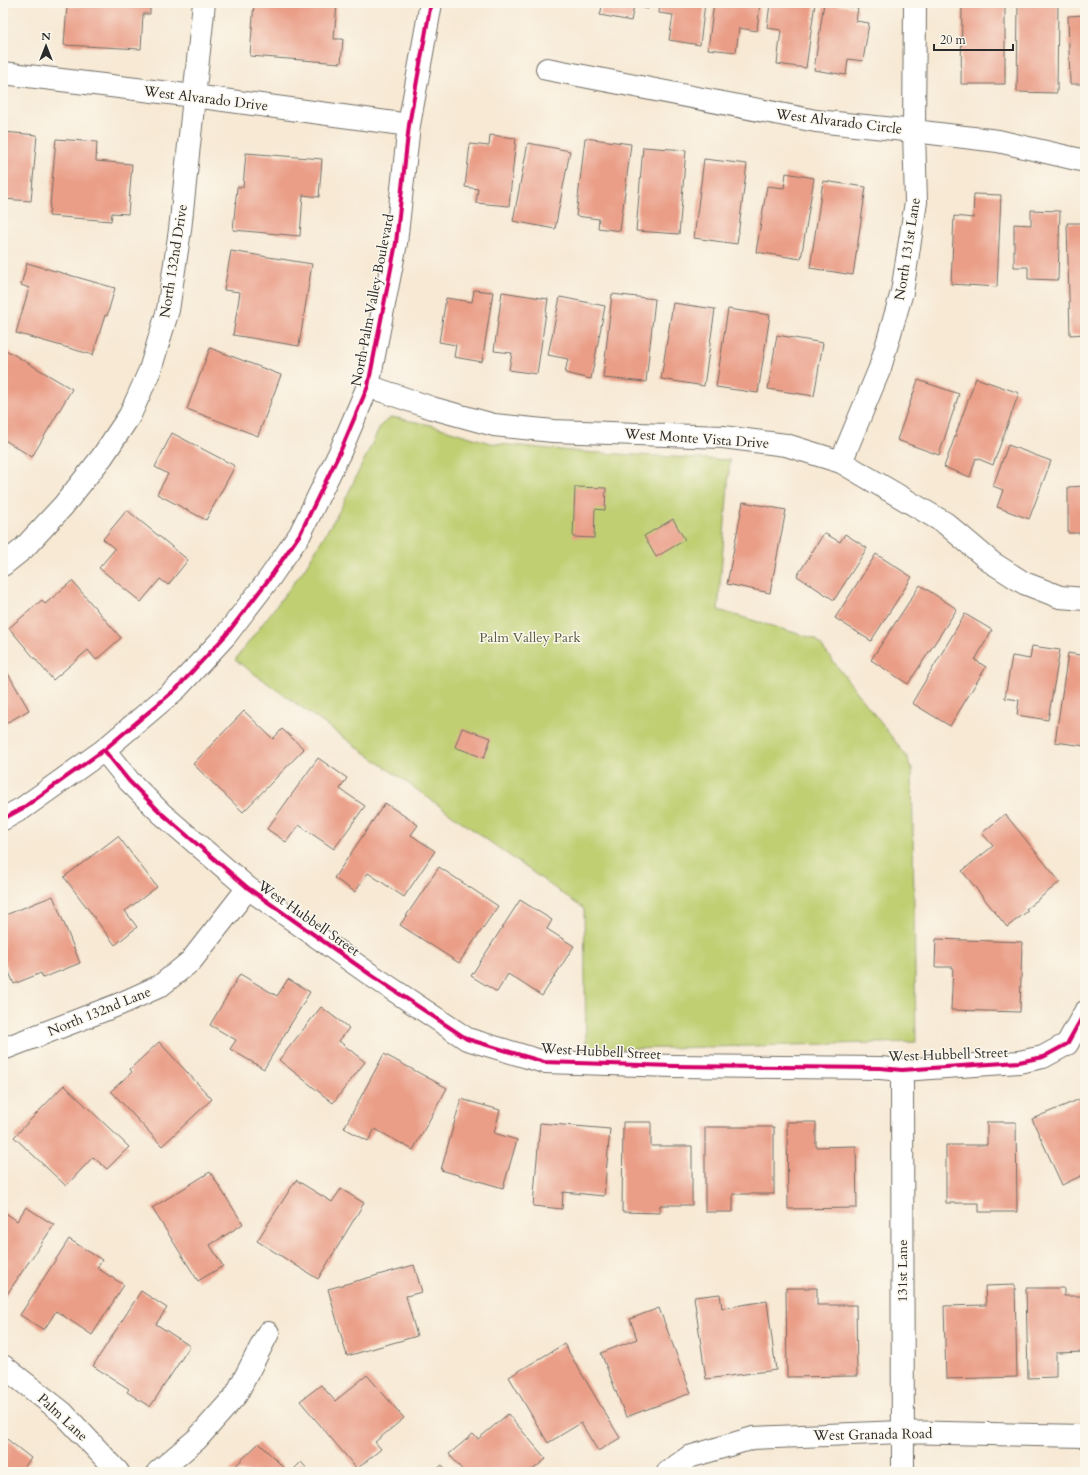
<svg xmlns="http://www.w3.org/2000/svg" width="1088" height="1475" viewBox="0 0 1088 1475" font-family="Cardo,serif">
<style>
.green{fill:#bfcf72;stroke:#757d4e}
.building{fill:#ea9e87}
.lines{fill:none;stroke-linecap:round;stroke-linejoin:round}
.street-casing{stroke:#726e66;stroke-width:24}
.secondary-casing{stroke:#726e66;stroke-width:24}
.street{stroke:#fff;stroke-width:22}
.secondary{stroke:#fff;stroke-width:22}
.cycleway-casing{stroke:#fbf7ec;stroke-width:6}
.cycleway{stroke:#d6006c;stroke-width:4}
.labels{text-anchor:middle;stroke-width:3;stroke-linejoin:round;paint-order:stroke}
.street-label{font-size:14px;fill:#2b2b2b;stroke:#fbf7ec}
.park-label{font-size:14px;fill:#575c40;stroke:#fbf7ec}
</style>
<rect width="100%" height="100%" fill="#fbf7ec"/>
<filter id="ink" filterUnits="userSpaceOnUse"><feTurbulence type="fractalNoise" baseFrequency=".025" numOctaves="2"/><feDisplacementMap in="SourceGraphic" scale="8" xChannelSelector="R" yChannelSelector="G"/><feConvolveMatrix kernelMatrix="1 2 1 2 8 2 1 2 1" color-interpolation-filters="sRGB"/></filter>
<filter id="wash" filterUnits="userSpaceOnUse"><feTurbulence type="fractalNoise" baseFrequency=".012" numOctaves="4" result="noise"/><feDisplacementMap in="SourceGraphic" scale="16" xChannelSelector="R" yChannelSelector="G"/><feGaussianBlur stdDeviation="0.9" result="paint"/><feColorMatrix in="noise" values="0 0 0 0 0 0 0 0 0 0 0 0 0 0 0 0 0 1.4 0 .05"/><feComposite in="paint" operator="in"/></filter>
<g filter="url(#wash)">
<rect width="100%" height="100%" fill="#f7e9d4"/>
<!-- green -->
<path class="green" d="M392,417l39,8 59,18 92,9 148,8 -12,150 98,29 92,119 1,6 3,4 4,274 -330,8 -2,-141 -349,-249 70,-92 36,-60 40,-83z"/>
<g id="blocks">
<!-- building -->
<path class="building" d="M79,3h71v11h-7l-2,35 -77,-4 3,-39 12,1z
M254,3h83l-3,36h9l-2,24 -91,-7z
M603,3h46l-1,6 -14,-3 -3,15 -31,-6z
M660,3h45l-5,42 -31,-5 4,-25 -14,-2z
M714,3h46l-3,28 -18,-3 -3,24 -28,-3z
M770,3h45l-9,65 -29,-4 4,-34 -14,-2z
M824,3l34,5 -2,13 13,2 -6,38 -15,-2 -2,16 -32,-5z
M1018,3h40l-1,90 -40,-1z
M962,6h43v78h-44z
M1085,15v69h-15l-2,-68z
M3,132l34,3 -6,66 -28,-2z
M490,135l26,3 -7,68 -33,-3 2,-14 -13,-2 5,-43 19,2z
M585,138l46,6 -11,87 -22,-3 1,-9 -23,-3z
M56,139l41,3 -1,19 36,3 -4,50 -16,-1 -1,8 -62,-5z
M528,143l42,8 -15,78 -42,-8z
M643,147l43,3 -7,84 -43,-3z
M246,153l76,6 -3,38 -16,-2 -3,41 -67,-6 4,-43h6z
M704,159l43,5 -10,80 -43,-6z
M786,173l28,5 -13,81 -45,-7 11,-66 17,2z
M823,181l43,6 -13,88 -43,-7z
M974,194l27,1 -4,92 -46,-3 3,-68 19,2z
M1031,210l29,1 -2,69 -30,-1v-12h-14v-43l17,1z
M1067,223h18v111l-15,1z
M231,251l81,13 -13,82 -66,-11 7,-43 -16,-2z
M27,263l88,25 -8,28 -2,-1 -12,40 -77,-22 13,-45 -8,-3z
M474,290l19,2 -11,70 -28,-5 2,-12 -17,-3 7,-44 26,4z
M502,292l46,7 -11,75 -28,-4 3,-17 -18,-2z
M612,294l43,5 -9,83 -43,-4z
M560,297l45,9 -14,73 -26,-6 3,-14 -20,-4z
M673,303l42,6 -11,77 -43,-7z
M728,309l42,6 -12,78 -42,-6z
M777,335l46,8 -9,53 -46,-7z
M210,348l71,27 -23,61 -71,-27z
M6,350l66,39 -40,68 -29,-18v-84z
M976,378l43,15 -26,72 -17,-7 -6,19 -26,-10z
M918,380l41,14 -20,61 -42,-15z
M172,433l63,33 -29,54 -49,-26 11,-20 -13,-7z
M1008,445l43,16 -22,58 -32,-12 6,-17 -10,-4z
M1085,486v47h-17v-46z
M575,487l31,1 -1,22 -10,-1 -1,29 -21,-1z
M743,502l43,8 -16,83 -43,-9z
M127,510l61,50 -20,25 -8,-6 -19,23 -42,-34 16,-19 -12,-10z
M673,519l12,21 -29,17 -12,-21z
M824,533l16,9 5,-8 22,14 -33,52 -37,-24z
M876,554l36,23 -41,64 -36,-23z
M72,581l49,57 -25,22 -8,-10 -35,30 -44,-52 33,-28 3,4z
M920,585l37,24 -49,75 -37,-24z
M965,614l27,16 -17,30 11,7 -36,59 -38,-23z
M1032,646l28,4 -12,70 -31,-5 2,-15 -14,-2 7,-42 18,3z
M1068,653l17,3v90l-30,-4z
M3,665l26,45 -26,15z
M244,711l29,28 9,-10 22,20 -61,63 -50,-48z
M462,728l29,10 -7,20 -29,-11z
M318,758l29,20 -7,11 25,17 -31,43 -35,-24 -13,17 -19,-13z
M385,803l33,22 -7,10 24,16 -31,46 -36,-24 -13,19 -21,-14z
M1005,814l55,68 -34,27 2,2 -21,16 -45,-56 31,-25 -11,-13z
M118,836l39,51 -32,24 12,16 -22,18 -51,-68z
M439,867l59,39 -39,57 -59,-38z
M53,896l27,67 -37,15 -2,-5 -27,11 -11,-26v-42z
M520,900l32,20 -5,9 27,17 -32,50 -34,-22 -11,18 -26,-16z
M936,939l86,3 -2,70 -69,-2 2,-43h-18z
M240,974l37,22 11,-17 22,13 -46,77 -34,-20 6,-9 -26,-15z
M321,1007l28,21 -10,13 26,21 -32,41 -54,-43z
M159,1042l53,57 -50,47 -51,-55 21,-19 -2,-3z
M384,1054l63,34 -34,62 -38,-21 -7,12 -24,-13z
M64,1085l65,62 -22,22 -14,-12 -27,29 -52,-49z
M1085,1097v77l-23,11 -30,-66z
M461,1099l39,11 -6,23 23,7 -14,48 -62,-18z
M623,1122h28v24h41v59h-32v8l-38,-1z
M787,1122h29v25l40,-1 1,62 -69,1z
M987,1122h29l1,90h-38v-9h-33v-58h41z
M540,1123l70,6 -6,67 -41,-4 -1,17 -29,-3z
M705,1127h69v67h-41v18h-28z
M210,1172l33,52 -33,21 13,21 -25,15 -46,-73z
M296,1180l36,22 9,-13 23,14 -46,76 -61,-38z
M26,1207l28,18 -51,75v-89l14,10z
M69,1239l33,21 -5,8 27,17 -32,50 -36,-24 -12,19 -24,-15z
M414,1265l8,27 -16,4 11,40 -70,20 -19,-67z
M1015,1285l2,92 -71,2 -2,-73 42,-1 -1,-19z
M786,1288h31v17h39l1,71 -70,1z
M1026,1288h38v8h21v56l-29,1v24l-28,1z
M141,1291l26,17 -11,16 34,22 -40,61 -23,-15 2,-3 -36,-23z
M720,1294l2,14 45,-7 9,69 -70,9 -12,-82z
M659,1308l32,85 -65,24 -25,-64 36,-14 -7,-20z
M564,1344l56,94 -22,13 -17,-28 -33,20 -39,-66z
M367,1375l37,43 -29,24 6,7 -24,20 -57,-68 21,-16 14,16z
M508,1414l38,45 -16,13h-66l-15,-18 24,-20 5,5z
M3,1436l28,22 -10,14h-18z
M259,1443l29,29h-59z
M301,1462l9,10h-19z
M442,1465l5,7h-14z"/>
</g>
</g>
<g filter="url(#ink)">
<use href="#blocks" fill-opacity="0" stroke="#726e66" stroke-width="1"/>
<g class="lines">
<defs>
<path id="street" d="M547,69l269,52 98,10 84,10 87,20
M3,73l191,23 215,29
M368,386l64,22 62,17 59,6 170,6 63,8 55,17 104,61 46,39 33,21 36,14 25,2
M841,462l39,-94 22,-76 14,-90 -2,-71 1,-128
M3,565l20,-16 40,-43 39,-49 28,-42 20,-45 18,-60 12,-80 24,-227
M104,750l25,31 32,32 87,75 123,87 96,64 77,23 130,4 206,2 22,2 117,-8 24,-5 24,-13 18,-32
M3,1049l117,-45 40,-18 31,-25 57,-73
M902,1070l1,402
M3,1366l60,47 55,59
M158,1472l39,-33 39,-44 32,-62
M668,1472l21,-15 64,-19 149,-6 183,4"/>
<path id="secondary" d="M3,819l20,-11 81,-58 73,-62 49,-53 43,-56 31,-45 40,-82 28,-66 28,-143 13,-118 22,-122"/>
</defs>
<!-- street casing -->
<use href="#street" class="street-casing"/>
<!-- secondary casing -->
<use href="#secondary" class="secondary-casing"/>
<!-- street -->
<use href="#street" class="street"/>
<!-- secondary -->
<use href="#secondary" class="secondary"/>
<defs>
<path id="cycleway" d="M104,750l25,31 32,32 87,75 123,87 96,64 77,23 130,4 206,2 22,2 117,-8 24,-5 24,-13 18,-32
M3,819l20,-11 81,-58 73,-62 49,-53 43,-56 31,-45 40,-82 28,-66 28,-143 13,-118 22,-122"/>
</defs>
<!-- cycleway casing -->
<use href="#cycleway" class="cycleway-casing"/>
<!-- cycleway -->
<use href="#cycleway" class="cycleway"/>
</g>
</g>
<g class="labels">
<!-- street labels -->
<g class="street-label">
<text transform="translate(206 98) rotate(7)" y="5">West Alvarado Drive</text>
<text transform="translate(839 121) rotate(7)" y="5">West Alvarado Circle</text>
<text transform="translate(907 249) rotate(-81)" y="5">North 131st Lane</text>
<text transform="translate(173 261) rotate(-81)" y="5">North 132nd Drive</text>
<text transform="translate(372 300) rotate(-79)" y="5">North Palm Valley Boulevard</text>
<text transform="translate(697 438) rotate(4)" y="5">West Monte Vista Drive</text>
<text transform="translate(309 918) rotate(35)" y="5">West Hubbell Street</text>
<text transform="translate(99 1011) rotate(-22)" y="5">North 132nd Lane</text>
<text transform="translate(601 1051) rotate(3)" y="5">West Hubbell Street</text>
<text transform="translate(948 1054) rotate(-2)" y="5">West Hubbell Street</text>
<text transform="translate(902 1271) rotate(-90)" y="5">131st Lane</text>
<text transform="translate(63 1417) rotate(43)" y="5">Palm Lane</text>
<text transform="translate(873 1434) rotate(-1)" y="5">West Granada Road</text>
</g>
<!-- park labels -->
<g class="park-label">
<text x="530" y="642">Palm Valley Park</text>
</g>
</g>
<!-- margin -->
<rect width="1088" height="1475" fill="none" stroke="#fbf7ec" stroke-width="16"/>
<!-- north arrow -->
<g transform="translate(46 46)" stroke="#fbf7ec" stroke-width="3" paint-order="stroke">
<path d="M0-3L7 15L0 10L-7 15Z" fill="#2b2b2b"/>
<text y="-6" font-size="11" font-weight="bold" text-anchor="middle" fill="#2b2b2b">N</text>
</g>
<!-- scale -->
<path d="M934 44v6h79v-6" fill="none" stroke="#2b2b2b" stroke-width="2"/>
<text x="940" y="44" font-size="12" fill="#2b2b2b" stroke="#fbf7ec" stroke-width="3" paint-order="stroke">20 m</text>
</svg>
